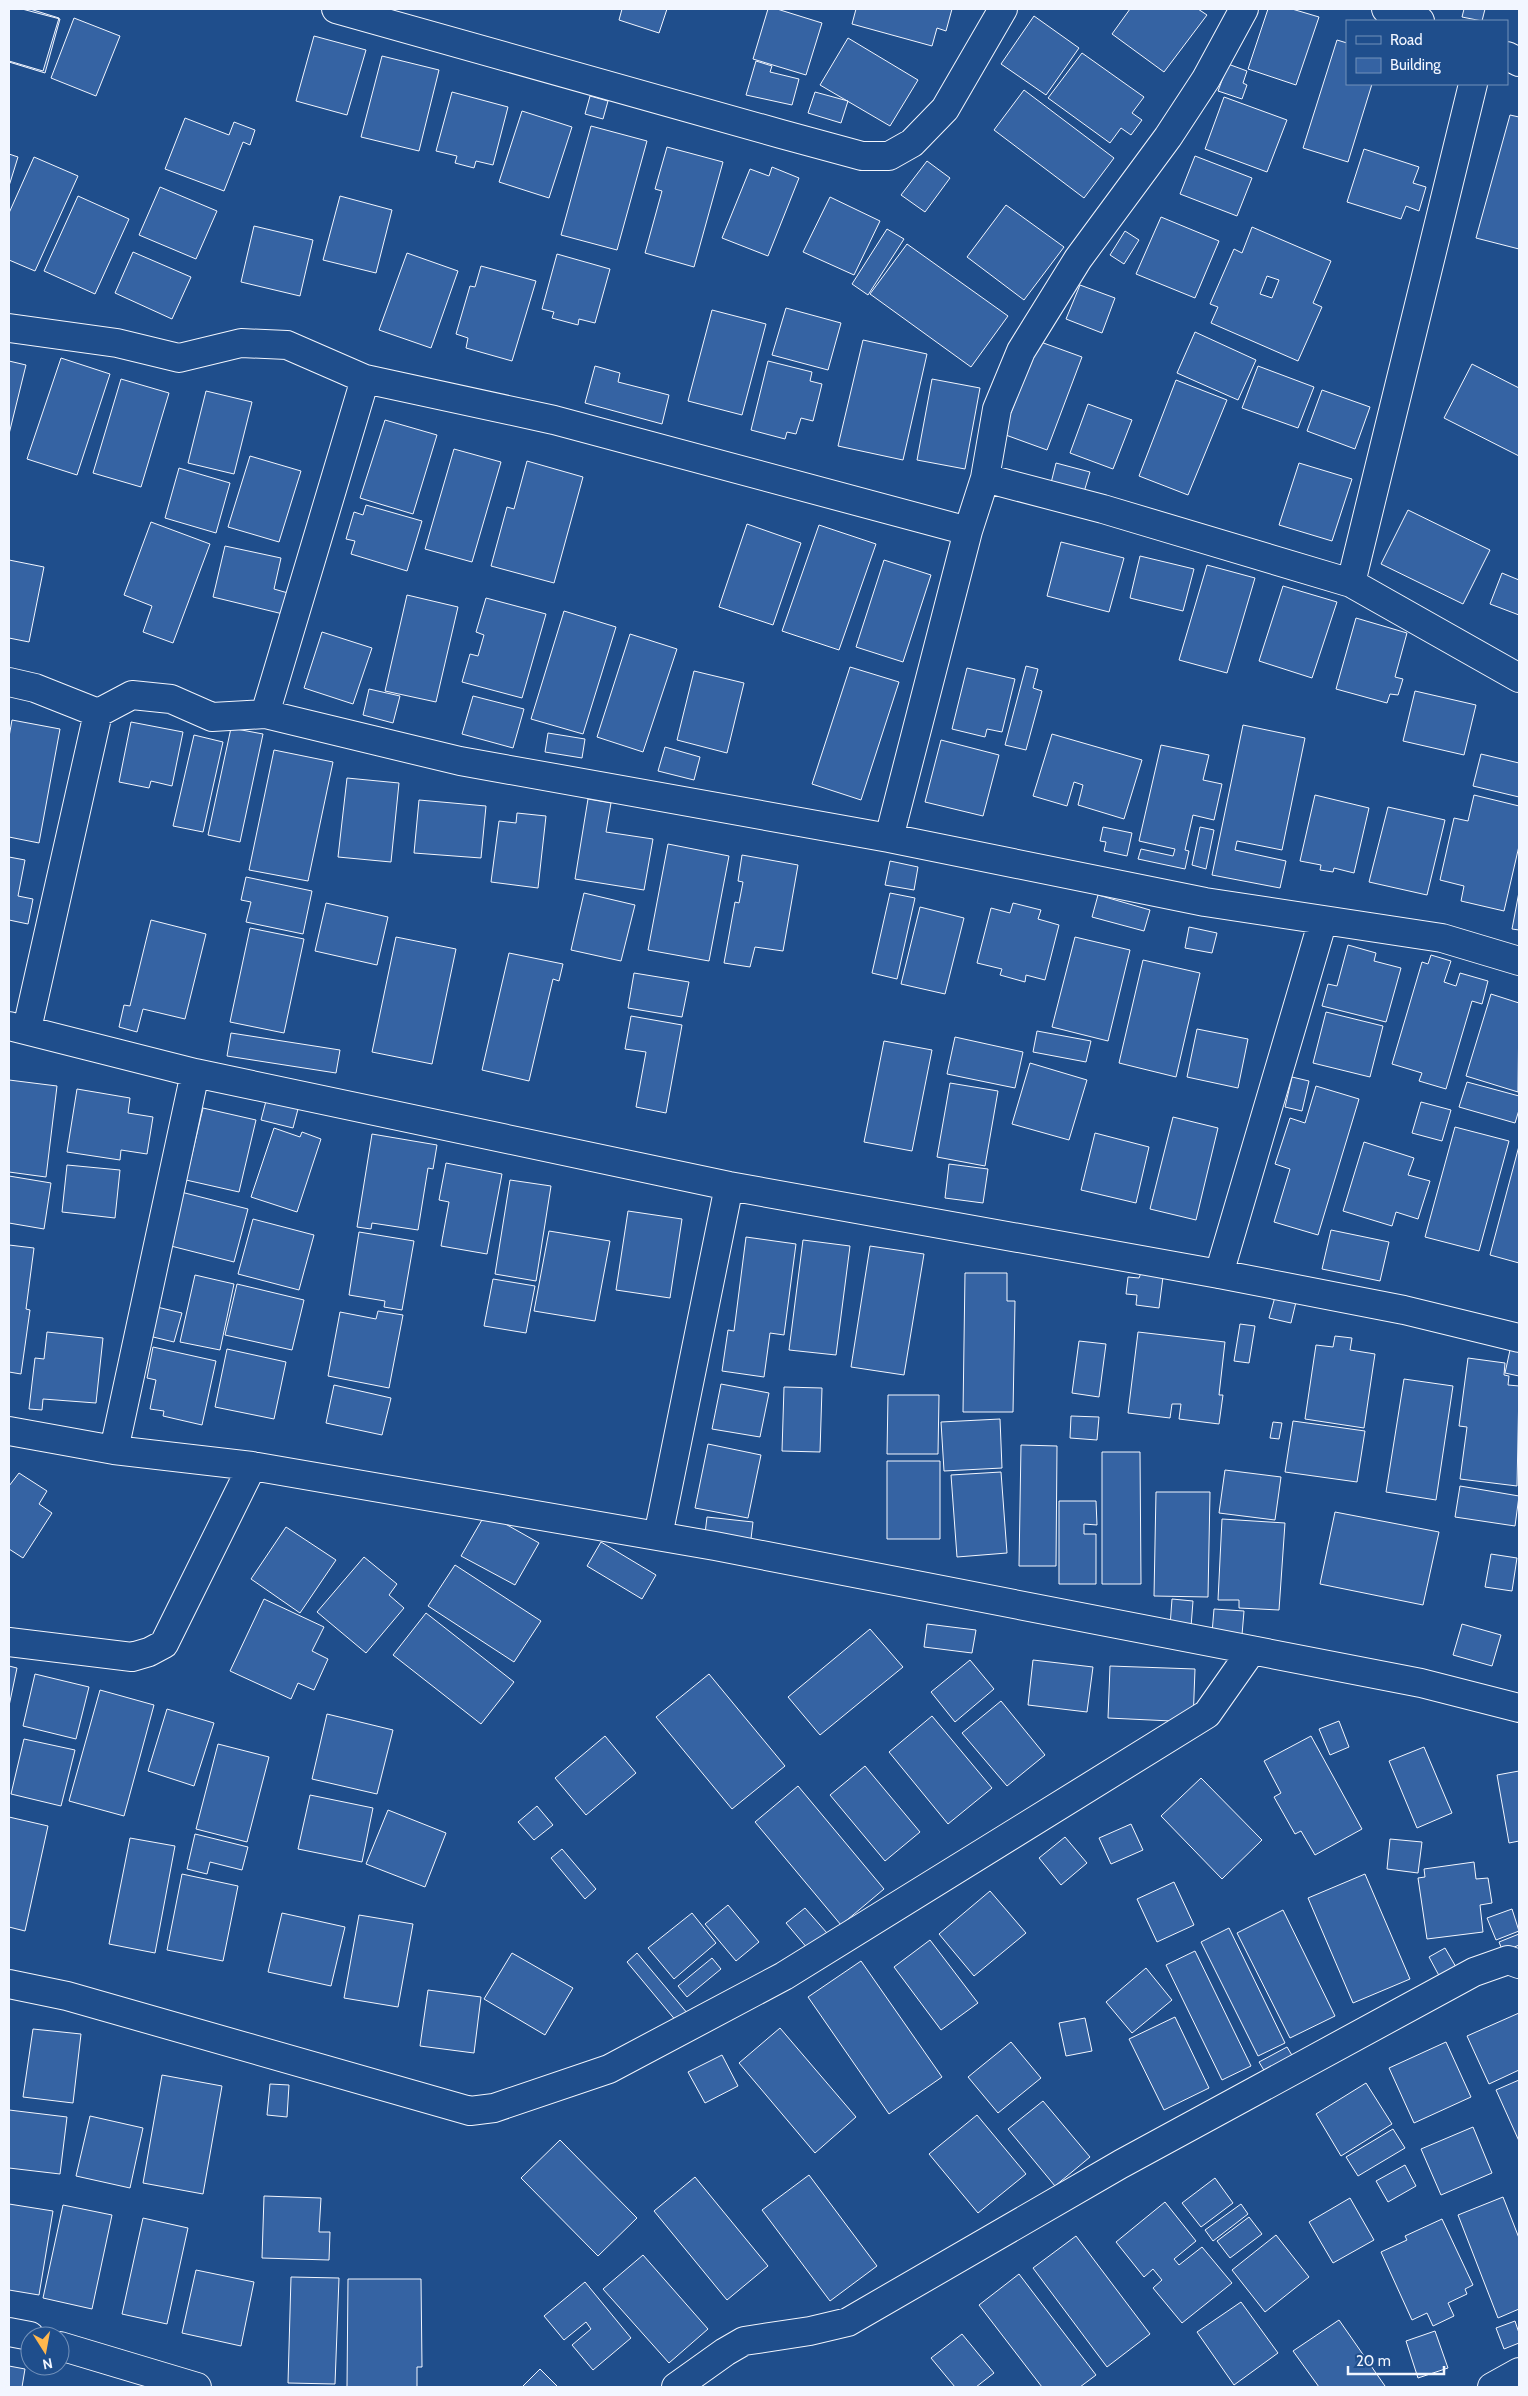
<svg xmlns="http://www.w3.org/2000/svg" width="1528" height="2396" viewBox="0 0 1528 2396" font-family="Cabin,sans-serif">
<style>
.building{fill:#3563a3;stroke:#f2f6ff;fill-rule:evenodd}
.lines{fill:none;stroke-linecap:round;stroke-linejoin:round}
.minor-casing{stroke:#f2f6ff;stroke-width:30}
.minor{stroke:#1f4e8c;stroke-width:28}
</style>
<rect width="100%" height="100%" fill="#1f4e8c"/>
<!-- building -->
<path class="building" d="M9,9h13l38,10 -15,54 -36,-11z
M9,9h21l29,9 -16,53 -34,-10z
M622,9h45l-8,24 -40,-13z
M768,9h9l45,14 -16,52 -53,-16z
M856,9h96l-6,22 -9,-3 -5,18 -80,-22z
M1130,9h68l9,6 -43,57 -52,-38z
M1268,9h24l27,8 -23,68 -48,-16z
M1464,9h21l-3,12 -20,-4z
M1034,16l45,32 -33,47 -45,-31z
M74,18l46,18 -24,60 -45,-18z
M314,36l52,14 -19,65 -51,-14z
M848,38l70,42 -28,46 -70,-41z
M1337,40l10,3v41h25l-24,78 -45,-14z
M1082,53l62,44 -12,16 10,7 -11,15 -10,-7 -11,15 -62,-45z
M382,56l57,14 -20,81 -58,-14z
M756,61l16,5 -2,6 29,7 -7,26 -46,-10z
M1228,64l19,7 -4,12 4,2 -5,14 -24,-8z
M1024,90l90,68 -30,40 -90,-68z
M452,92l56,15 -15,58 -17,-4 -2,7 -19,-5 2,-7 -21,-5z
M815,92l33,9 -7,22 -33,-10z
M590,96l18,5 -5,18 -18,-5z
M1224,97l63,23 -20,52 -62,-23z
M522,111l50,16 -23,71 -50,-16z
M1510,115l9,2v132l-43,-11z
M185,118l44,17 5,-13 21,8 -5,15 -7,-3 -19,49 -59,-22z
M591,126l56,15 -30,109 -56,-15z
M667,147l56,15 -29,105 -49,-14 17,-62 -7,-2z
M1364,149l55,18 -6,16 13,4 -7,24 -13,-5 -5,13 -54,-17z
M9,154l9,3 -9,29z
M1195,156l57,22 -15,38 -57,-22z
M34,157l44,19 -43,95 -26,-11v-47z
M927,161l23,17 -25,34 -24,-17z
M772,167l27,11 -31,78 -46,-18 28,-69 19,7z
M160,187l57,24 -21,48 -57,-24z
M78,196l51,23 -34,75 -51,-23z
M340,196l52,14 -16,63 -53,-13z
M830,197l50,24 -26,54 -51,-23z
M1006,205l58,42 -40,53 -57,-43z
M1161,217l58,24 -24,57 -59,-24z
M254,226l59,14 -13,56 -59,-14z
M1252,227l79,34 -18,42 9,4 -24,54 -87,-38 7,-16 -8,-3 24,-55 8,4zM1267,276l12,4 -7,18 -12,-4z
M887,229l17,10 -36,56 -16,-11z
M1125,231l14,9 -15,24 -14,-9z
M907,244l101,72 -37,51 -101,-73z
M133,252l58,25 -19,42 -57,-26z
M407,253l51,18 -27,77 -52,-18z
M557,254l53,15 -15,54 -16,-4 -1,6 -26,-7 2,-6 -12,-3z
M481,266l55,15 -24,80 -46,-13 2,-10 -12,-4 14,-48 5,1z
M1080,285l35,13 -13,35 -36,-14z
M786,308l55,15 -13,47 -56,-15z
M712,310l54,14 -24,91 -54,-14z
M1195,332l61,28 -18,40 -61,-27z
M863,340l64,14 -24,106 -65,-14z
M1038,341l44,16 -35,93 -44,-16z
M61,358l49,16 -33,101 -50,-16z
M9,361l17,4 -17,69z
M768,361l44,11 -2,9 12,3 -9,37 -12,-3 -5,16 -9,-2 -2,7 -34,-9z
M1472,364l47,24v68l-75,-38z
M595,366l25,7 -2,9 51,13 -7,29 -77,-21z
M1258,366l56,21 -16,41 -56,-20z
M121,379l48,14 -28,94 -48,-14z
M932,379l48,9 -15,81 -48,-9z
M1176,380l51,20 -39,95 -49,-19z
M1322,390l48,17 -15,42 -48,-18z
M206,391l46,11 -18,72 -46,-11z
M1088,404l44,16 -19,49 -43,-16z
M385,420l52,15 -24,79 -53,-16z
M454,449l47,13 -29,100 -47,-13z
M250,456l51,15 -22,71 -51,-15z
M527,461l56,16 -29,106 -63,-17 16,-59 7,2z
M1056,463l34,9 -6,20 -33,-9z
M1299,463l53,16 -20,62 -53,-16z
M179,468l51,15 -14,50 -51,-15z
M366,505l56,16 -15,50 -56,-17 4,-13 -9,-2 8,-27 9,3z
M1408,510l82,40 -27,54 -82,-40z
M151,522l59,22 -37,99 -30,-11 9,-26 -28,-11z
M747,524l54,19 -28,82 -54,-18z
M819,525l57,19 -37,106 -57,-19z
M1061,542l63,16 -15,54 -62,-16z
M225,546l56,12 -7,31 14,4 -5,21 -70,-17z
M1140,556l54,13 -11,42 -53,-13z
M9,560l35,7 -15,75 -20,-4z
M884,560l47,15 -28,87 -47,-15z
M1207,565l48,13 -28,95 -48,-13z
M1502,573l17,7v35l-29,-11z
M1283,586l54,16 -25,76 -53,-17z
M407,595l51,12 -22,95 -51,-11z
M486,598l60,16 -24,84 -60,-16 8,-28 8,2 6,-21 -8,-3z
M564,611l52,16 -33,107 -52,-15z
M1356,618l51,15 -12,44 8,2 -5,16 -8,-1 -3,9 -51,-14z
M322,632l50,16 -19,56 -49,-16z
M630,634l47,15 -34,103 -46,-15z
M1026,666l12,3 -5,19 9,3 -16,59 -21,-5z
M850,667l49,15 -38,118 -49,-16z
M967,668l48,11 -13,53 -15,-3 -2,8 -33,-8z
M694,671l50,12 -17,70 -50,-13z
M369,689l31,7 -7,27 -30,-8z
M1415,691l61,14 -12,50 -61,-14z
M473,696l51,13 -11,39 -51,-14z
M12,720l48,9 -21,114 -30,-6v-100z
M131,722l52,10 -11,54 -21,-5 -2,7 -30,-6z
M1243,725l62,13 -23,112 -45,-9 -2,9 51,11 -6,27 -68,-13z
M231,728l32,6 -23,108 -32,-7z
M548,733l37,6 -3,19 -37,-6z
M1052,734l90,26 -18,59 -46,-14 5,-20 -9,-3 -7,24 -34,-10z
M194,735l29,7 -20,90 -30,-6z
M941,740l58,15 -16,61 -58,-14z
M1161,745l48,10 -6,25 19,4 -8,36 -21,-5 -8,35 4,1 -4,18 -47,-10 3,-10 32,7 2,-7 -36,-8z
M665,747l35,10 -6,23 -36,-9z
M274,750l59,12 -25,119 -59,-11z
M1481,754l38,9v34l-46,-11z
M347,778l52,5 -8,79 -53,-5z
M1315,795l54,13 -15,65 -20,-5 -1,4 -13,-2 1,-5 -21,-4z
M1474,795l45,11v40l-15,65 -43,-10 3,-15 -24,-6 14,-62 14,3z
M588,799l23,4 -5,29 47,7 -9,51 -69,-11z
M419,800l67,6 -5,52 -67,-5z
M1388,807l57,13 -18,75 -58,-13z
M517,813l29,3 -8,72 -47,-6 8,-61 17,2z
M1103,827l29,6 -5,23 -23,-5 2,-9 -6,-1z
M1200,827l14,3 -8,39 -14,-4z
M668,844l61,12 -20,105 -61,-11z
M742,855l56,10 -15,86 -28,-4 -5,20 -26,-4 11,-61 4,1 4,-21 -5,-1z
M9,857l16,3 -7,36 15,3 -5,25 -19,-4z
M890,861l28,6 -4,23 -29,-5z
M246,877l66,14 -9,43 -57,-12 5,-20 -10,-2z
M1519,892v38l-7,-1z
M584,893l51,12 -14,56 -50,-11z
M890,893l25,5 -18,81 -25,-6z
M1098,895l52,15 -6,21 -52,-14z
M326,903l62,14 -11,48 -62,-14z
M1013,903l28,7 -3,9 21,6 -14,55 -19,-5 -1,7 -25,-7 2,-6 -25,-6 14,-55 19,5z
M920,907l44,11 -19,76 -44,-10z
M151,920l55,14 -21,85 -42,-10 -6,23 -18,-5 5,-22 6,1z
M1189,927l28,6 -5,20 -27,-5z
M250,928l54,11 -20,94 -54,-11z
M396,937l60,12 -24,115 -60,-12z
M1075,937l55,13 -22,91 -56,-14z
M1348,945l28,8 -2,8 27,7 -15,54 -64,-16 6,-22 9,2z
M509,953l54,11 -4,17 -6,-2 -24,102 -47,-11z
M1431,955l20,6 -7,21 12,4 4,-13 28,8 -6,23 -10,-3 -26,88 -27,-8 3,-8 -30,-9 30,-102 6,2z
M1143,960l57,13 -24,104 -57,-14z
M634,973l55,9 -7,35 -54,-9z
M1491,994l28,9 -1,89 -52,-16z
M1326,1012l57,14 -13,51 -57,-14z
M631,1016l51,9 -16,88 -30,-6 10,-55 -21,-3z
M1197,1029l51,10 -10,49 -51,-11z
M1037,1031l54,10 -5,21 -53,-10z
M231,1033l109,17 -4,23 -109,-17z
M955,1037l68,15 -8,36 -68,-14z
M884,1041l48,9 -20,101 -48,-9z
M1030,1063l57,17 -18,60 -57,-16z
M1292,1077l17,4 -7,30 -17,-4z
M9,1080l48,6 -11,91 -37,-5z
M1467,1082l52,14v14l-4,13 -56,-16z
M950,1083l48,8 -13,75 -48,-9z
M1316,1086l43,13 -41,136 -44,-13 16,-53 -15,-5 15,-46 15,5z
M77,1089l53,9 -2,15 25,4 -6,37 -26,-4 -1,10 -53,-8z
M266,1101l32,8 -5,19 -32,-8z
M1421,1102l30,8 -9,31 -30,-8z
M203,1108l53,12 -17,72 -53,-12z
M1173,1117l45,11 -22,92 -46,-11z
M1455,1127l54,14 -30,110 -54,-14z
M274,1128l26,9 2,-5 19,7 -24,73 -46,-15z
M1095,1133l54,14 -13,56 -55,-13z
M372,1134l65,11 -4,24 -5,-1 -10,62 -46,-7 -1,6 -14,-2z
M1364,1142l50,16 -6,17 22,6 -12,38 -22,-7 -4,14 -49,-15z
M1519,1146v117l-29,-8z
M446,1163l56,11 -15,80 -46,-8 8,-44 -10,-2z
M949,1164l39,5 -5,34 -38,-5z
M67,1165l53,5 -5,48 -53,-6z
M9,1176l42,7 -7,46 -35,-6z
M510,1180l41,6 -15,95 -41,-7z
M181,1192l67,17 -14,53 -67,-17z
M628,1211l54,8 -12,79 -54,-8z
M253,1219l61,16 -15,55 -61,-16z
M1331,1230l58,12 -9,39 -58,-12z
M549,1231l61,10 -15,80 -61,-10z
M359,1232l55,9 -12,69 -18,-3 1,-6 -36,-6z
M746,1237l50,7 -12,91 -14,-2 -6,44 -42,-6 6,-41 6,1z
M803,1240l47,6 -14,109 -47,-5z
M9,1245l25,3 -8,61 4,1 -9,64 -12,-2z
M870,1246l54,8 -20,121 -53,-8z
M965,1273h42v28h8l-2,111h-50z
M1141,1273l22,4 -4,31 -23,-3 1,-10 -11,-1 2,-17 11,1z
M195,1275l39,9 -14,66 -40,-8z
M493,1279l42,7 -9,47 -42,-7z
M237,1284l67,16 -12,50 -67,-15z
M1275,1297l21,5 -5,21 -22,-5z
M157,1307l25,6 -8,29 -25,-6z
M378,1311l25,4 -14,73 -61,-12 12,-64 36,7z
M1240,1324l15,2 -6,37 -15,-2z
M47,1332l56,6 -7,65 -53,-4 -1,11 -13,-1 6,-51 9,1z
M1138,1332l87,10 -6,53h4l-4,29 -40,-5 2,-15h-9l-2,14 -42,-5z
M1335,1336l17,2 -2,12 25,4 -11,74 -59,-9 11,-74 17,2z
M1079,1341l27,3 -7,53 -27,-4z
M153,1347l63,14 -14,64 -39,-9 1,-5 -14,-2 6,-29 -9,-2z
M227,1349l59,13 -12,57 -59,-12z
M1510,1350l9,2v24l-14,-3z
M1468,1358l37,5 -1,12 5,1 -1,9 11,1 -2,100 -57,-7 7,-52 -8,-1z
M1404,1379l49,7 -17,114 -50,-8z
M721,1384l48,9 -9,44 -48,-8z
M334,1385l57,13 -9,37 -56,-12z
M784,1387l38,1 -2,64 -38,-1z
M888,1395h51l-1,59h-51z
M1071,1416l28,1 -2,23 -27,-2z
M1000,1419l2,49 -58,3 -3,-49z
M1293,1421l72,10 -8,51 -72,-10z
M1273,1422l9,1 -3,16 -9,-1z
M708,1444l53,11 -13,63 -53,-10z
M1021,1445l36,1 -1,120h-37z
M1102,1452h38l1,132h-39z
M887,1461h53v78h-53z
M1225,1470l56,7 -6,43 -56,-7z
M1001,1472l6,81 -50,4 -6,-82z
M19,1473l28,18 -8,13 13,9 -29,45 -14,-9v-63z
M1460,1486l59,10 -4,30 -60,-9z
M1156,1492h54l-2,105 -54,-1z
M1059,1501h37l1,24 -13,-1v10h12v50h-37z
M1335,1512l104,20 -16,73 -103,-21z
M486,1513l53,30 -24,42 -54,-29z
M707,1517l46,5 -3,25 -46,-5z
M1222,1519l63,4 -6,87 -40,-2v-8h-21z
M286,1527l50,33 -36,53 -49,-34z
M601,1542l55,33 -14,24 -55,-33z
M1491,1554l26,4 -5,33 -27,-4z
M364,1557l33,27 -8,11 15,13 -38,45 -49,-41z
M455,1565l86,56 -27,41 -86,-56z
M264,1599l60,28 -12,24 16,8 -14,31 -16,-7 -7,16 -61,-28z
M1172,1599l21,2 -2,26 -21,-1z
M1214,1609l30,2 -2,24 -30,-2z
M426,1613l88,69 -33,42 -88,-69z
M927,1624l49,6 -4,23 -48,-6z
M1462,1624l39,11 -9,31 -39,-11z
M870,1629l33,38 -83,68 -32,-38z
M970,1660l24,29 -39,33 -24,-30z
M1033,1660l60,7 -6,45 -59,-7z
M9,1666l8,2 -8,38z
M1110,1666l85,3 -2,53 -85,-4z
M35,1674l54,13 -13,52 -53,-13z
M709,1674l76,92 -53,43 -76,-92z
M100,1690l54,15 -30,111 -55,-15z
M1001,1701l44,54 -38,31 -45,-53z
M167,1709l47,14 -20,63 -46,-15z
M327,1714l66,16 -16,64 -65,-15z
M932,1716l60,72 -44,36 -59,-72z
M1339,1721l10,26 -19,8 -11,-26z
M605,1736l31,37 -50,42 -31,-37z
M1311,1736l51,93 -47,26 -14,-24 -6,3 -21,-37 7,-4 -17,-32z
M24,1739l51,11 -14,56 -50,-12z
M218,1744l51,13 -22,85 -51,-13z
M1424,1747l28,66 -35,15 -28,-67z
M865,1766l55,66 -35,29 -55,-66z
M1519,1771v70l-10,2 -12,-68z
M1201,1778l61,62 -40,39 -61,-63z
M798,1786l86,103 -43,36 -86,-103z
M310,1795l63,13 -11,54 -64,-13z
M537,1806l16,19 -19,15 -16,-18z
M388,1810l58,23 -21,54 -59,-23z
M9,1817l39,9 -23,105 -16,-4z
M1131,1824l12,26 -32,14 -12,-26z
M195,1834l53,13 -6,23 -32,-8 -3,12 -20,-5z
M1065,1837l22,26 -26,22 -22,-27z
M130,1838l45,8 -20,107 -46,-9z
M1390,1839l32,3 -4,31 -31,-4z
M562,1849l34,40 -11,10 -34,-41z
M1474,1862l2,17 12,-1 4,25 -12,2 3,27 -56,7 -9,-61 7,-1 -1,-8z
M182,1874l56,12 -15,75 -56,-11z
M1365,1874l45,105 -57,24 -45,-105z
M1174,1882l20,43 -37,17 -20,-43z
M990,1891l36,42 -52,43 -35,-42z
M728,1905l31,37 -23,19 -31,-37z
M805,1908l22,25 -19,16 -22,-26z
M1512,1909l7,22 -23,9 -9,-22z
M1283,1910l52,106 -45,22 -53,-105z
M282,1913l63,14 -14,59 -63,-14z
M692,1913l24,30 -42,36 -26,-31z
M359,1915l54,9 -15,83 -54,-9z
M1229,1928l56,115 -27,13 -57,-114z
M1519,1934v11l-16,7 -4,-10z
M930,1940l48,63 -37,27 -47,-63z
M1445,1948l15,26 -17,9 -14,-26z
M1195,1951l56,115 -29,14 -56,-115z
M512,1953l61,35 -28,47 -61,-36z
M637,1953l51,61 -11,8 -50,-60z
M712,1958l9,11 -34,28 -9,-11z
M861,1961l81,116 -53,37 -81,-117z
M1146,1968l26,32 -40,33 -26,-31z
M428,1990l53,7 -7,56 -54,-7z
M1519,2013v57l-30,14 -22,-48z
M1175,2017l34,71 -45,22 -35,-71z
M1085,2018l7,33 -26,5 -7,-33z
M780,2028l76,89 -41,36 -76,-90z
M33,2029l48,5 -8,69 -50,-6z
M1011,2042l30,36 -43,35 -30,-36z
M1446,2042l25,55 -57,26 -25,-55z
M1287,2047l9,15 -28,15 -9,-15z
M722,2055l16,31 -33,17 -17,-31z
M162,2075l60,11 -19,108 -60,-11z
M1519,2080v61l-23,-51z
M1366,2083l26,41 -51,32 -25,-42z
M270,2084l19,1 -2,32 -20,-2z
M1043,2101l47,56 -35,29 -47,-57z
M9,2110l58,7 -7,57 -51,-6z
M977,2115l49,59 -48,39 -49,-59z
M90,2116l53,12 -13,60 -54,-12z
M1473,2127l19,46 -51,22 -20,-46z
M1393,2129l12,19 -47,28 -12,-19z
M560,2140l77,78 -39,38 -77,-78z
M1405,2165l11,21 -28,16 -12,-21z
M809,2175l68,91 -47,35 -68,-91z
M695,2177l73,89 -41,34 -73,-89z
M1215,2178l18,25 -32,24 -19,-24z
M264,2196l57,2 -2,34h11l-1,28 -67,-2z
M1503,2197l16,41v71l-21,9 -40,-103z
M1350,2198l24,42 -41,23 -24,-41z
M1165,2202l31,39 -22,18 5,6 23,-18 30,36 -50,40 -29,-35 9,-8 -9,-11 -9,8 -28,-35z
M9,2204l44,7 -14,84 -30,-5z
M1241,2204l7,10 -35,27 -8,-11z
M63,2205l49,10 -20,94 -49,-11z
M1249,2217l13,17 -32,24 -13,-17z
M143,2218l45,10 -21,96 -45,-10z
M1442,2219l31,66 -8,4 2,5 -19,9 6,13 -21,10 -6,-13 -15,7 -31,-68 26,-12 -2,-4z
M1276,2235l33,42 -44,35 -33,-42z
M1076,2236l74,98 -43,33 -74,-99z
M643,2255l65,74 -39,34 -66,-74z
M196,2270l58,12 -13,64 -59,-13z
M1019,2274l77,101 -16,12h-38l-63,-82z
M291,2277l48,1 -4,106 -47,-1z
M348,2279h73l1,88h-5v20h-70z
M585,2282l46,56 -38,32 -21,-25 19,-16 -5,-7 -22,18 -20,-24z
M1241,2302l37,51 -44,32 -37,-53z
M1339,2320l46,66 -2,1h-64l-26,-36z
M1515,2321l4,12v10l-15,6 -8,-21z
M1435,2331l13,37 -30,10 -12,-37z
M962,2334l32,39 -18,14h-21l-24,-29z
M9,2366l16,3 -3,18h-13z
M540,2369l18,18h-36z"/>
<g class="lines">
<defs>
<path id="minor" d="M336,9l445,125 81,22h27l23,-13 33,-34 58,-100
M1386,9l34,12
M1507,56l12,6
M9,328l108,15 62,15 62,-15 46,2 78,34 189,41 414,111
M985,478l118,31 248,74 168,95
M1351,583l122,-499
M9,682l26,6 63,25 34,-18 39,4 41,18 53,-3 195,47 429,77 316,64 237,36 77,23
M265,714l100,-335
M889,838l79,-307 17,-53 12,-69 24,-58 57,-92 90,-122 38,-58 38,-70
M9,1026l186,47 534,113 490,88 185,36 115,28
M27,1029l71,-316
M1219,1274l104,-354
M9,1431l105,19 138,16 463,80 706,137 98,25
M114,1450l81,-377
M658,1536l71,-350
M9,1642l123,15 17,-5 15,-8 88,-178
M9,1984l58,12 403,115 24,-3 115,-39 175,-93 423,-262 45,-64
M9,2332l21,4
M60,2346l137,41
M676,2387l49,-35 19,-11 66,-10 38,-9 273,-158 353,-192 34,-12 11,4
M1492,2387l27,-15"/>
</defs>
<!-- minor casing -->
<use href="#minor" class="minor-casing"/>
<!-- minor -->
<use href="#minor" class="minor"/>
</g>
<!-- border -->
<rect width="1528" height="2396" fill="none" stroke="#f2f6ff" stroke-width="20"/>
<!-- legend -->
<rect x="1346" y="20" width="162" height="65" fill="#1f4e8c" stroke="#7391ba"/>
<rect x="1356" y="36" width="25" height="8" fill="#1f4e8c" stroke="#7391ba"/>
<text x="1390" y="45" font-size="15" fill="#f2f6ff">Road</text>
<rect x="1356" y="58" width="25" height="15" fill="#3563a3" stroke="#7391ba"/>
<text x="1390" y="70" font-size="15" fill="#f2f6ff">Building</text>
<!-- north arrow -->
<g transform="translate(45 2351) rotate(169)"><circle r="24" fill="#1f4e8c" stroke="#7391ba"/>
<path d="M0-4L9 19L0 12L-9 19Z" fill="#ffb74d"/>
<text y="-8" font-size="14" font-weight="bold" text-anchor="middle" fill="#f2f6ff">N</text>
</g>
<!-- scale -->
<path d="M1348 2366v8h96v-8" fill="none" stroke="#f2f6ff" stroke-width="2.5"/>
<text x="1356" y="2366" font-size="15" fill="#f2f6ff" stroke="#1f4e8c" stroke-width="4" paint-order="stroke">20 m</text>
</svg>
